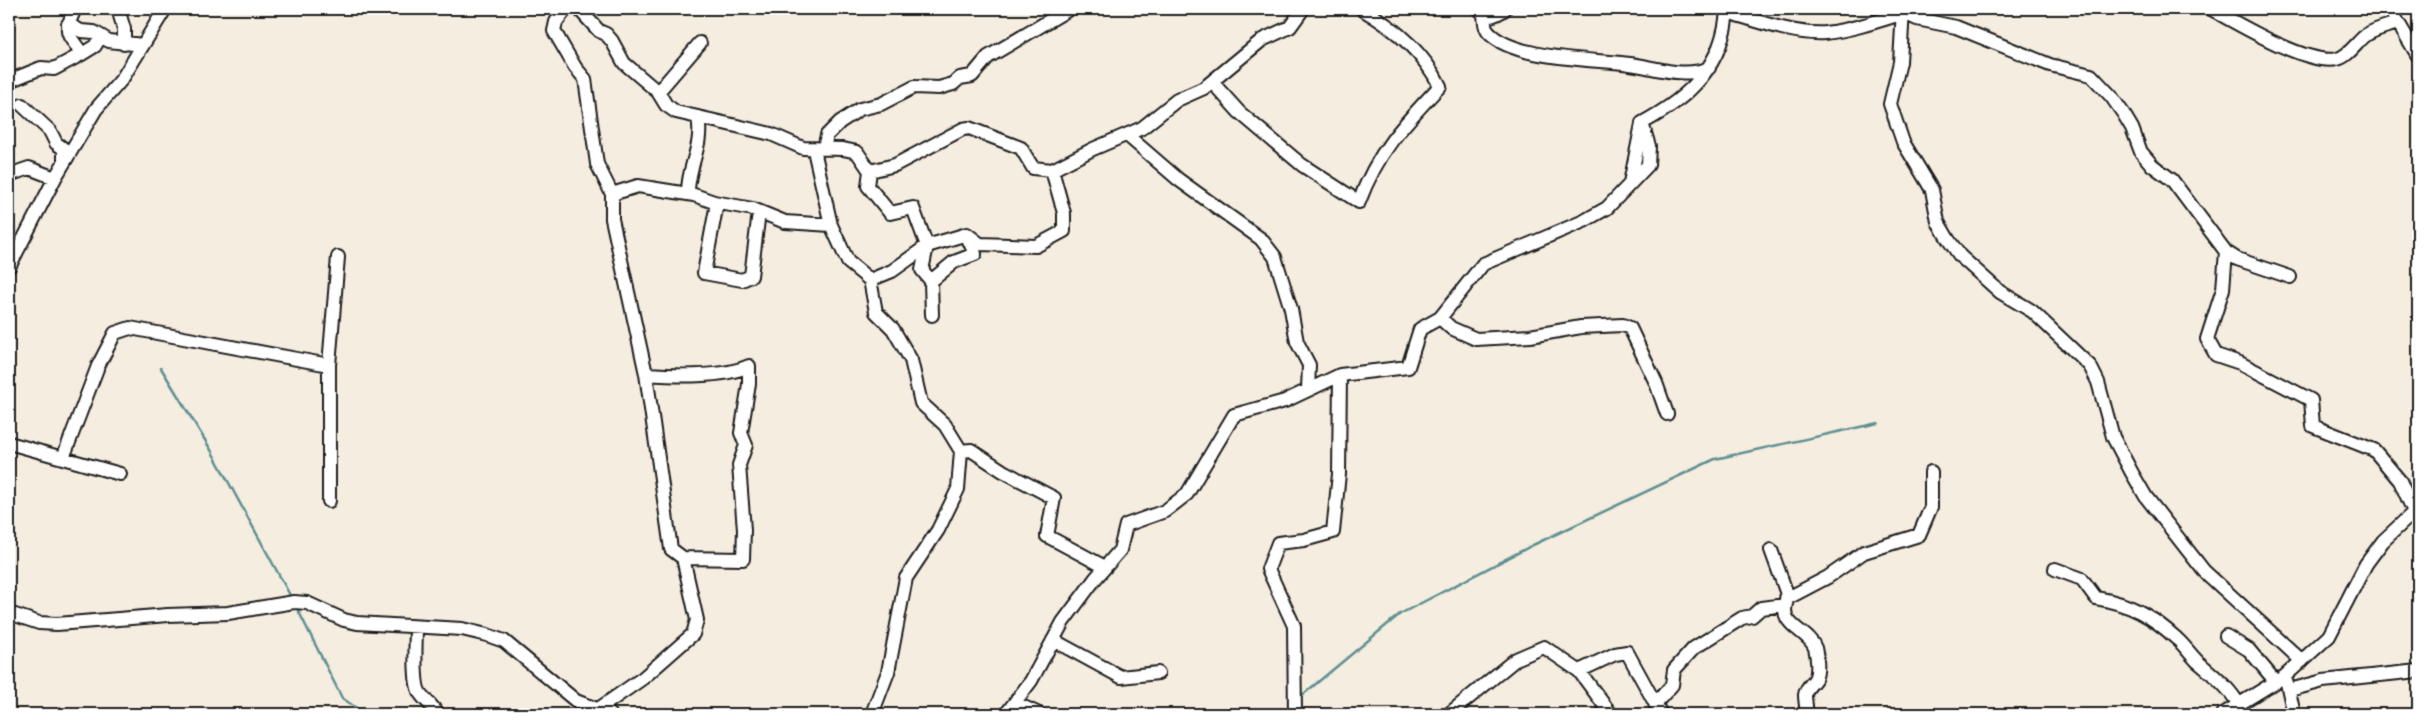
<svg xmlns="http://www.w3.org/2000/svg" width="2427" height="723" viewBox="0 0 2427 723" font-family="'Comic Neue',sans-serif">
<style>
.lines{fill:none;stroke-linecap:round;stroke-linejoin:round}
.stream{stroke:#5e8f92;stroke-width:2.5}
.minor-casing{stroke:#1c1c1c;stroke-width:16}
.minor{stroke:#fff;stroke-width:12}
</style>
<rect width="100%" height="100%" fill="#f5eddf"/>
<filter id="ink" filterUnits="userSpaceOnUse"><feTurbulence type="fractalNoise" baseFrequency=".02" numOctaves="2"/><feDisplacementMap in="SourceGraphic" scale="10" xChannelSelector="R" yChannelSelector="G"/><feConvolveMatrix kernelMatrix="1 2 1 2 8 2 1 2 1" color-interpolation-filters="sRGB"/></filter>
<g filter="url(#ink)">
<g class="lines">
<!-- stream -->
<path class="stream" d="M161,368l50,82 80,147
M296,606l46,92 23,16
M1300,697l100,-83 133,-69 182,-86 163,-36
M1282,714l9,-8"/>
<defs>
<path id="minor" d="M118,9l6,20v15
M566,9l-10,13 -2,9 21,36 10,12 12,85 15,30v25l34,155 25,175 12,9 60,1 1,-29 -5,-65 7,-20 -5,-12 8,-49v-18c-27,12 -73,10 -103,8
M579,9l20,22 7,3 6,7 12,22 34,29 8,13 10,7 95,22 32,14 40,1 14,3 13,19 -2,15 22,27 23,-5 14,38 -5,24 9,11 1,34
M1733,9l1,5c26,8 63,21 91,19 27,-3 53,-12 79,-20l13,6 39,8 94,38 41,10 20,21 12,17 9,15 9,24 11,13 20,15 54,72 -3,37 -16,50 9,16 24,8 71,37 2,26 61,24 26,31 14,31
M1903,9l-3,53 -10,42 13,38 29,48 6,32 10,17 12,17 40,36 32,19 58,55 8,16 15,55 19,36 14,24 58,74 98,90
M2211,9c26,14 97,57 126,50 11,-2 20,-17 29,-24 9,-6 21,-9 32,-12
M2390,9l28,47
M1480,10c8,10 16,5 25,-1
M1484,15c1,6 0,13 5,18 26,27 105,26 141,31 24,3 55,15 79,4
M68,24l13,7 13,1 15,9 33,4
M82,54l13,-8 6,-10
M9,81l32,-13 13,1 28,-15c-14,-22 -20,-18 -7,-45
M1212,82l27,30 63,53 57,37c19,-51 44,-77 81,-116 -16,-33 -47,-59 -78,-77
M658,92l42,-49
M22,105l28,26 6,12 8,6v14
M1128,136l51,44 82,59 14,18 16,52 6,33 12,23 -1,25
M824,148l3,-13 13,-13 20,-13 21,-5 33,-17 25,1 14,-4 7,-6 12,-2 16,-19 81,-48
M814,150l17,75 17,37 22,18 6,32 17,17 18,31 10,43 24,22 16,26 -3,38 -20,41 -32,48 -18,94 -16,42
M870,171l25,-6 68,-36 6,-1 52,20 12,20 19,2 41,-21 49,-21 35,-28 27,-12 58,-48 28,-13 13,-18
M9,175l20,-7 26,10
M1630,183l12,-59
M612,194l26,-8 56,9 20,7 39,7 32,13 46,3
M688,194c-1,-28 16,-47 10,-77
M717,203l-13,70 38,7 9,-4 8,-64
M2226,252l11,7 53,18
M9,267l46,-89 41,-69 26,-30 43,-70
M870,280l22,-9 35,-25 40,-12 13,10 56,2 28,-15v-18l-12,-43
M931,281l23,-19 21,-8 -8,-18
M1440,318l11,10 25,11 54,-3 51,-9 42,-2 7,3 26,55 11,31
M9,443l111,31
M961,451l10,-1 32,21 51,27 -7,38 58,31
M63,458l35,-92 17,-33 15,-5 199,37
M329,501v-136l9,-108
M2055,569l27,10 14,19c34,6 55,17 81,41 7,6 13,15 20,22 16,14 32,26 42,44
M9,613l30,10 18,1 111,-9 60,-2 66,-11 13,1 37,17 13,3 105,6 25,6 17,6 72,60 34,13
M416,627c0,14 -3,56 4,66 5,8 13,12 17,21
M2226,636l23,14 27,32
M1053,640l68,37 37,-4
M1579,671l32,43
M2287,683l7,31
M2290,690l33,-9 95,-10
M1015,703l24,11
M1655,704l17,-19 2,-15 20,-22 48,-30 10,-2 9,-8 24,-3 2,-11 -16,-44
M597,710l46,-32 50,-44 4,-14 -14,-62
M1006,714l25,-33 32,-59 32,-43 25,-29 6,-25 39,-14 22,-17 47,-79 51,-14 55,-26 68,-8 12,-38 20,-11 43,-54 101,-43 23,-13 41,-43 1,-19 -7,-23c47,-25 82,-58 85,-114
M1295,714l-1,-88 -26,-57 10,-26 26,-3 29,-8 6,-58 1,-99
M1449,714l67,-55 28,-12 35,24 36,-17 12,-2 34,62
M1806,714c1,-7 -1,-12 -1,-19 1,-8 6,-10 10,-16 4,-8 2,-23 0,-31 -7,-19 -40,-22 -27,-50l40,-21 36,-25 55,-17 12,-28v-35
M2223,714l62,-38 44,-40 37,-72 17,-23 31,-29h4"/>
</defs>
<!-- minor casing -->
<use href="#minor" class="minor-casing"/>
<!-- minor -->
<use href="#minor" class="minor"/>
</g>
</g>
<!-- margin -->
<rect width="2427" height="723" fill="none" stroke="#fff" stroke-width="30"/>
<rect x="15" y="15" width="2397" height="693" fill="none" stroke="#1c1c1c" stroke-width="2" filter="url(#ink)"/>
</svg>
